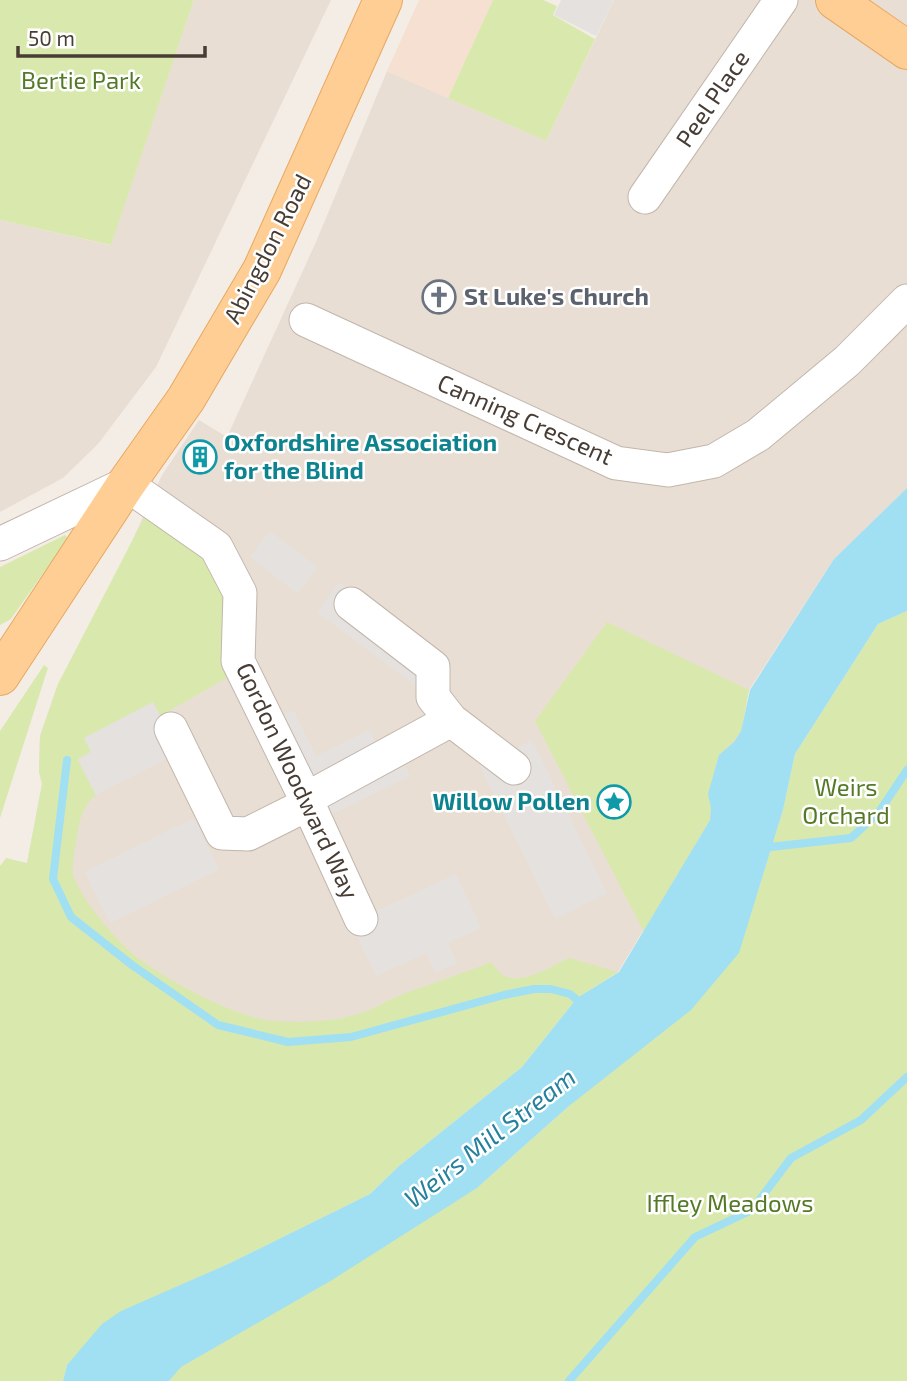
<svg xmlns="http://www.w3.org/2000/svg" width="907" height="1381" viewBox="0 0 907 1381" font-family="'Exo 2',sans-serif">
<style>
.residential{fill:#e8ded4}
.commercial{fill:#f6e0d1}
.green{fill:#d9e9ae}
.parking{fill:#e5e1df}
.water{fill:#a1dff2}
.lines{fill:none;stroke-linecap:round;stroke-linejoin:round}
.stream{stroke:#a1dff2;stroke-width:8}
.minor-casing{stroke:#c2b6ac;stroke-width:35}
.major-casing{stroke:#e7a861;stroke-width:40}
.minor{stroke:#fff;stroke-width:33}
.major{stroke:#ffce94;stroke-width:38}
.labels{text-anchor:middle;stroke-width:5;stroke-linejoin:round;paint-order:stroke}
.park-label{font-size:24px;fill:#557a27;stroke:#fff}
.street-label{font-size:24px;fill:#473d35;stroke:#fff}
.worship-label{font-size:24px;font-weight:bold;fill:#5b616d;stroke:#fff;text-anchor:start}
.culture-label{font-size:24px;font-weight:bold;fill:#0d838f;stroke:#fff;text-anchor:start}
.water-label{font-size:26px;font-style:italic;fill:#27809d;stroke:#fff}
</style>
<rect width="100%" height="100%" fill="#f4ede6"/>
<!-- residential -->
<path class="residential" d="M194,0h137l-175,367 -58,77 -35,34 -63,34v-292l110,25z
M614,0h293v488l-73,71 -85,131 -8,41 -31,89 -92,152 -41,26 -361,37 -189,-172 15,-79 -3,-12 1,-36 18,-52 60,-112 44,-97 37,-55 28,17 89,-195 71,-171 159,70z"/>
<!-- commercial -->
<path class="commercial" d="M419,0h74l-45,98 -61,-27z"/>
<!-- green -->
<path class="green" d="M0,0h194l-83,245 -111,-25z
M493,0h50l14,6 -4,9 42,24 -49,102 -98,-43z
M146,514l66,46 18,44c-13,26 -9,44 2,71l-72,41 -7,-14 -61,50 -14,8 18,35c-13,10 -17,25 -19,42 -1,10 -6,26 -4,37 5,22 46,70 65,84 29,22 93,57 129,62 31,4 65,2 95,-7 12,-4 23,-11 34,-16 32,-13 64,-22 95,-35 3,4 8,11 12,13 19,11 49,-9 66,-17l49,14 -41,26 -55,69 -123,99 -29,28 -142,70 -107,48 -54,53 -4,16h-63v-515l6,-8 21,5 15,-79 -3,-12 1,-36 18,-52z
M65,535l3,3 -57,81 -11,6v-58z
M907,611v770h-738l11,-14 297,-179 92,-82 188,-212 26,-84 12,-56 83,-130z
M607,622l142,68 -8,41 -7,10 -15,14 -11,39 3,14 -1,12 -66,112 -109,-211z
M44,665l4,3 -48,150v-87z"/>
<!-- parking -->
<path class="parking" d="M561,0h53l-18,36 -42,-21z
M270,531l48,36 -21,26 -47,-36z
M339,582l112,86 -20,29 -114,-85z
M153,702l17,33 -1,23 -73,37 -18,-36 13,-7 -7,-14z
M293,710l23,46 54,-26 8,17 14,-7 18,36 -89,44 -49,-99z
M532,740l75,153 -52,26 -75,-153z
M194,818l25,52 -109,53 -25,-51z
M456,874l25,54 -33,15 9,20 -22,10 -9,-20 -50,23 -25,-53z"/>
<!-- water -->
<path class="water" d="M907,488v123l-29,13 -83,130 -12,56 -44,143 -48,57 -122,96 -92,82 -145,92 -151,87 -12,14h-106l4,-16 35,-41 19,-13 107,-47 142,-70 29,-28 123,-99 55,-69 42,-26 91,-152 1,-12 -3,-14 11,-39 15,-13 7,-11 9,-41 84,-131z"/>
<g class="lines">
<!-- stream -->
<path class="stream" d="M67,760l-14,119 18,38 61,48 86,60 70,17 63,-5 153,-42 30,-6h17l19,5 12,10
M761,848l90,-10 28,-26 28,-42
M569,1381l126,-144 57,-27 39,-52 70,-38 46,-43"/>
<defs>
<path id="minor" d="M645,197l136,-197
M306,320l310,143 52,7 46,-9 44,-26 89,-74 60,-60
M0,544l126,-60 90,63 24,46 -2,68 68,138 55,120
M351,604l82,63v30l18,23
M171,729l51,104 26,1 50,-25 8,-10 145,-79 63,48"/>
<path id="major" d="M835,0l72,50
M0,676l126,-192 60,-85 76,-129 121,-270"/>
</defs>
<!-- minor casing -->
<use href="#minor" class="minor-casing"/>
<!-- major casing -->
<use href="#major" class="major-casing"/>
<!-- minor -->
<use href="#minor" class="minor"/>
<!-- major -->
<use href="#major" class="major"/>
</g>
<!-- icons -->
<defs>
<symbol id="church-ring" viewBox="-11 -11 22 22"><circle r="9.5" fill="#fff" stroke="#6b7280" stroke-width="1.5"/><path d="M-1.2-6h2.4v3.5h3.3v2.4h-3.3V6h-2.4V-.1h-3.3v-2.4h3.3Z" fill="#6b7280"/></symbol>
<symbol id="building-ring" viewBox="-11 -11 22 22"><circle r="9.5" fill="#fff" stroke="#0f9aa8" stroke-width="1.5"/><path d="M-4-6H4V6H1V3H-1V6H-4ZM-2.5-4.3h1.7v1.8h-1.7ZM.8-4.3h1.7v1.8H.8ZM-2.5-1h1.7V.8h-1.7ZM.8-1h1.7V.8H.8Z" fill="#0f9aa8"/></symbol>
<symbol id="sight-ring" viewBox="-11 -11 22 22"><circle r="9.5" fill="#fff" stroke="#0f9aa8" stroke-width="1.5"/><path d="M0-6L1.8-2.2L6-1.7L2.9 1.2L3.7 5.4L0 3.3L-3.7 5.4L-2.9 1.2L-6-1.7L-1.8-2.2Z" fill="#0f9aa8"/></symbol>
</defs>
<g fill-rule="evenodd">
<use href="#church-ring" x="420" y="278" width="38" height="38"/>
<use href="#building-ring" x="181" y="438" width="38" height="38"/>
<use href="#sight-ring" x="595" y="783" width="38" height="38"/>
</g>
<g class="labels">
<!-- park labels -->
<g class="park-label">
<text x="81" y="89">Bertie Park</text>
<text x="846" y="796">Weirs<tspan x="846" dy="28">Orchard</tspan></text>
<text x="730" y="1212">Iffley Meadows</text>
</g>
<!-- street labels -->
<g class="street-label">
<text transform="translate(713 99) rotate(-56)" y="8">Peel Place</text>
<text transform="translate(268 249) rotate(-63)" y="8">Abingdon Road</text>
<text transform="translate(525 420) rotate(24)" y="8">Canning Crescent</text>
<text transform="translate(297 781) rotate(65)" y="8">Gordon Woodward Way</text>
</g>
<!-- worship labels -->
<g class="worship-label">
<text x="464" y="305">St Luke's Church</text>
</g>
<!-- culture labels -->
<g class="culture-label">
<text x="224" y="451">Oxfordshire Association<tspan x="224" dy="28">for the Blind</tspan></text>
<text x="590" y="810" text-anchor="end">Willow Pollen</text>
</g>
<!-- water labels -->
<g class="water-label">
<text transform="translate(490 1138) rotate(-38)" y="9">Weirs Mill Stream</text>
</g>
</g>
<!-- scale -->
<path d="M18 46v10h187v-10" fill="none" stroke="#473d35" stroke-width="3.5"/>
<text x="28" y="46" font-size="21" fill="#473d35" stroke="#ffffff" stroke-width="5" paint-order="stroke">50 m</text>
</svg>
